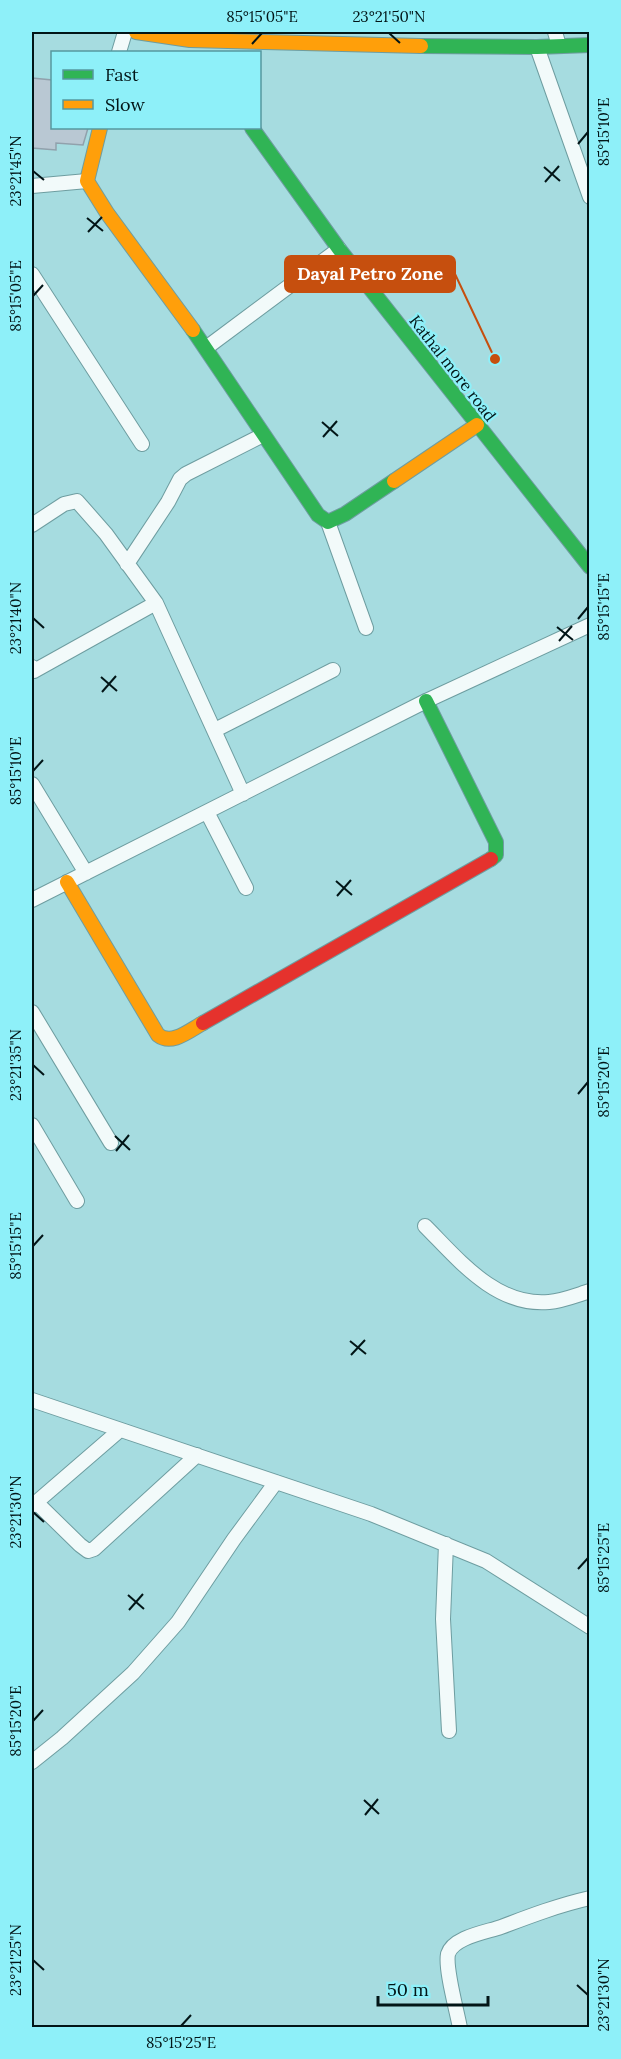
<svg xmlns="http://www.w3.org/2000/svg" width="621" height="2059" viewBox="0 0 621 2059" font-family="Lora,serif">
<style>
.building{fill:#b9c8d3;stroke:#91a1ac;stroke-width:1.5}
.lines{fill:none;stroke-linecap:round;stroke-linejoin:round}
.street-casing{stroke:#6e9da0;stroke-width:16}
.fast-casing{stroke:#6e9da0;stroke-width:16}
.slow-casing{stroke:#6e9da0;stroke-width:16}
.jam-casing{stroke:#6e9da0;stroke-width:16}
.street{stroke:#f2fafa;stroke-width:14}
.fast{stroke:#30b455;stroke-width:14}
.slow{stroke:#ff9f0a;stroke-width:14}
.jam{stroke:#e5322d;stroke-width:14}
.ticks{fill:none;stroke:#021517;stroke-width:2}
.labels{text-anchor:middle;stroke-width:4.5;stroke-linejoin:round;paint-order:stroke}
.street-label{font-size:16px;fill:#021517;stroke:#8ef0f9}
.leader{fill:none;stroke:#c64f0e;stroke-width:2}
.callout-dot{fill:#c64f0e;stroke:#8ef0f9;stroke-width:2}
.callout{fill:#c64f0e;stroke:#c64f0e;stroke-width:2}
.callout-label{font-size:18px;text-anchor:middle;font-weight:bold;fill:#fff}
.neatline{fill:none;stroke:#021517;stroke-width:2}
.ticks-label{font-size:15px;text-anchor:middle;fill:#021517}
</style>
<rect width="100%" height="100%" fill="#a6dce0"/>
<!-- building -->
<path class="building" d="M32,78l20,2v48h36l-5,17 -27,-2v7l-24,-2z"/>
<g class="lines">
<defs>
<path id="street" d="M555,32l4,14
M537,47l53,150
M119,52l6,-20
M32,186l55,-5
M32,274l110,170
M206,348l133,-99
M328,522l38,106
M32,525l32,-21 13,-3 29,33 50,69
M127,564l41,-62 12,-23 6,-5 77,-39
M32,667l2,4 122,-68 87,191
M215,730l118,-60
M32,784l54,89
M207,812l39,76
M32,900l394,-199 164,-76
M32,1012l79,131
M32,1125l45,76
M425,1226c33,33 71,81 124,76 13,-1 28,-7 41,-11
M32,1400l339,114 115,47 104,66
M36,1502l44,43 8,6 6,-2 103,-94
M32,1506l88,-76
M446,1544l-3,75 6,112
M32,1762l30,-24 71,-65 45,-51 56,-83 42,-57
M460,2028c-3,-17 -15,-59 -12,-74 5,-17 39,-22 53,-27 29,-11 58,-22 89,-29"/>
<path id="fast" d="M421,46l116,1 53,-2
M252,128l87,121 251,318
M193,330l125,185 10,7 17,-8 49,-33
M426,701l70,141v13l-5,4"/>
<path id="slow" d="M136,32l54,8 231,6
M100,128l-13,53 20,32 86,117
M394,481l83,-56
M67,882l91,153c14,11 32,-5 45,-12"/>
<path id="jam" d="M203,1023l288,-164"/>
</defs>
<!-- street casing -->
<use href="#street" class="street-casing"/>
<!-- fast casing -->
<use href="#fast" class="fast-casing"/>
<!-- slow casing -->
<use href="#slow" class="slow-casing"/>
<!-- jam casing -->
<use href="#jam" class="jam-casing"/>
<!-- street -->
<use href="#street" class="street"/>
<!-- fast -->
<use href="#fast" class="fast"/>
<!-- slow -->
<use href="#slow" class="slow"/>
<!-- jam -->
<use href="#jam" class="jam"/>
</g>
<!-- ticks -->
<path class="ticks" d="M389,33l11,10M252,44l10,-11M578,144l10,-12M544,167l16,14M33,171l11,9M545,182l14,-16M87,218l16,13M88,232l14,-15M33,296l10,-11M322,422l16,14M323,437l14,-16M33,618l11,10M578,619l10,-12M557,627l16,13M559,641l13,-15M101,677l16,14M102,692l14,-16M33,771l10,-11M336,881l16,14M337,896l14,-16M33,1065l11,10M578,1094l10,-12M115,1136l15,14M116,1151l13,-16M33,1246l10,-11M350,1341l16,13M351,1355l14,-15M33,1512l11,10M578,1569l10,-11M128,1595l16,14M129,1610l14,-16M33,1721l10,-11M364,1800l15,14M365,1815l13,-16M33,1960l11,10M577,1985l11,10M181,2026l10,-11"/>
<g class="labels">
<!-- street labels -->
<g class="street-label">
<text transform="translate(453 368) rotate(52)" y="6">Kathal more road</text>
</g>
</g>
<!-- callouts -->
<path class="leader" d="M495 359L455 274"/>
<circle class="callout-dot" cx="495" cy="359" r="6"/>
<rect class="callout" x="285" y="256" width="170" height="36" rx="6"/>
<g class="callout-label">
<text x="370" y="280">Dayal Petro Zone</text>
</g>
<!-- border -->
<rect width="621" height="2059" fill="none" stroke="#8ef0f9" stroke-width="66"/>
<!-- legend -->
<rect x="51" y="51" width="210" height="78" fill="#8ef0f9" stroke="#56989f" stroke-width="1.5"/>
<rect x="63" y="70" width="30" height="9" fill="#30b455" stroke="#56989f" stroke-width="1.5"/>
<text x="105" y="81" font-size="18" fill="#021517">Fast</text>
<rect x="63" y="100" width="30" height="9" fill="#ff9f0a" stroke="#56989f" stroke-width="1.5"/>
<text x="105" y="111" font-size="18" fill="#021517">Slow</text>
<!-- scale -->
<path d="M378 1996v9h110v-9" fill="none" stroke="#021517" stroke-width="3"/>
<text x="387" y="1996" font-size="18" fill="#021517" stroke="#8ef0f9" stroke-width="4.5" paint-order="stroke">50 m</text>
<rect x="33" y="33" width="555" height="1993" class="neatline"/>
<g class="ticks-label">
<text x="262" y="22">85°15'05"E</text>
<text x="389" y="22">23°21'50"N</text>
<text transform="translate(604 132) rotate(-90)" y="5">85°15'10"E</text>
<text transform="translate(16 171) rotate(-90)" y="5">23°21'45"N</text>
<text transform="translate(16 296) rotate(-90)" y="5">85°15'05"E</text>
<text transform="translate(604 607) rotate(-90)" y="5">85°15'15"E</text>
<text transform="translate(16 618) rotate(-90)" y="5">23°21'40"N</text>
<text transform="translate(16 771) rotate(-90)" y="5">85°15'10"E</text>
<text transform="translate(16 1065) rotate(-90)" y="5">23°21'35"N</text>
<text transform="translate(604 1082) rotate(-90)" y="5">85°15'20"E</text>
<text transform="translate(16 1246) rotate(-90)" y="5">85°15'15"E</text>
<text transform="translate(16 1512) rotate(-90)" y="5">23°21'30"N</text>
<text transform="translate(604 1558) rotate(-90)" y="5">85°15'25"E</text>
<text transform="translate(16 1721) rotate(-90)" y="5">85°15'20"E</text>
<text transform="translate(16 1960) rotate(-90)" y="5">23°21'25"N</text>
<text transform="translate(604 1995) rotate(-90)" y="5">23°21'30"N</text>
<text x="181" y="2048">85°15'25"E</text>
</g>
</svg>
